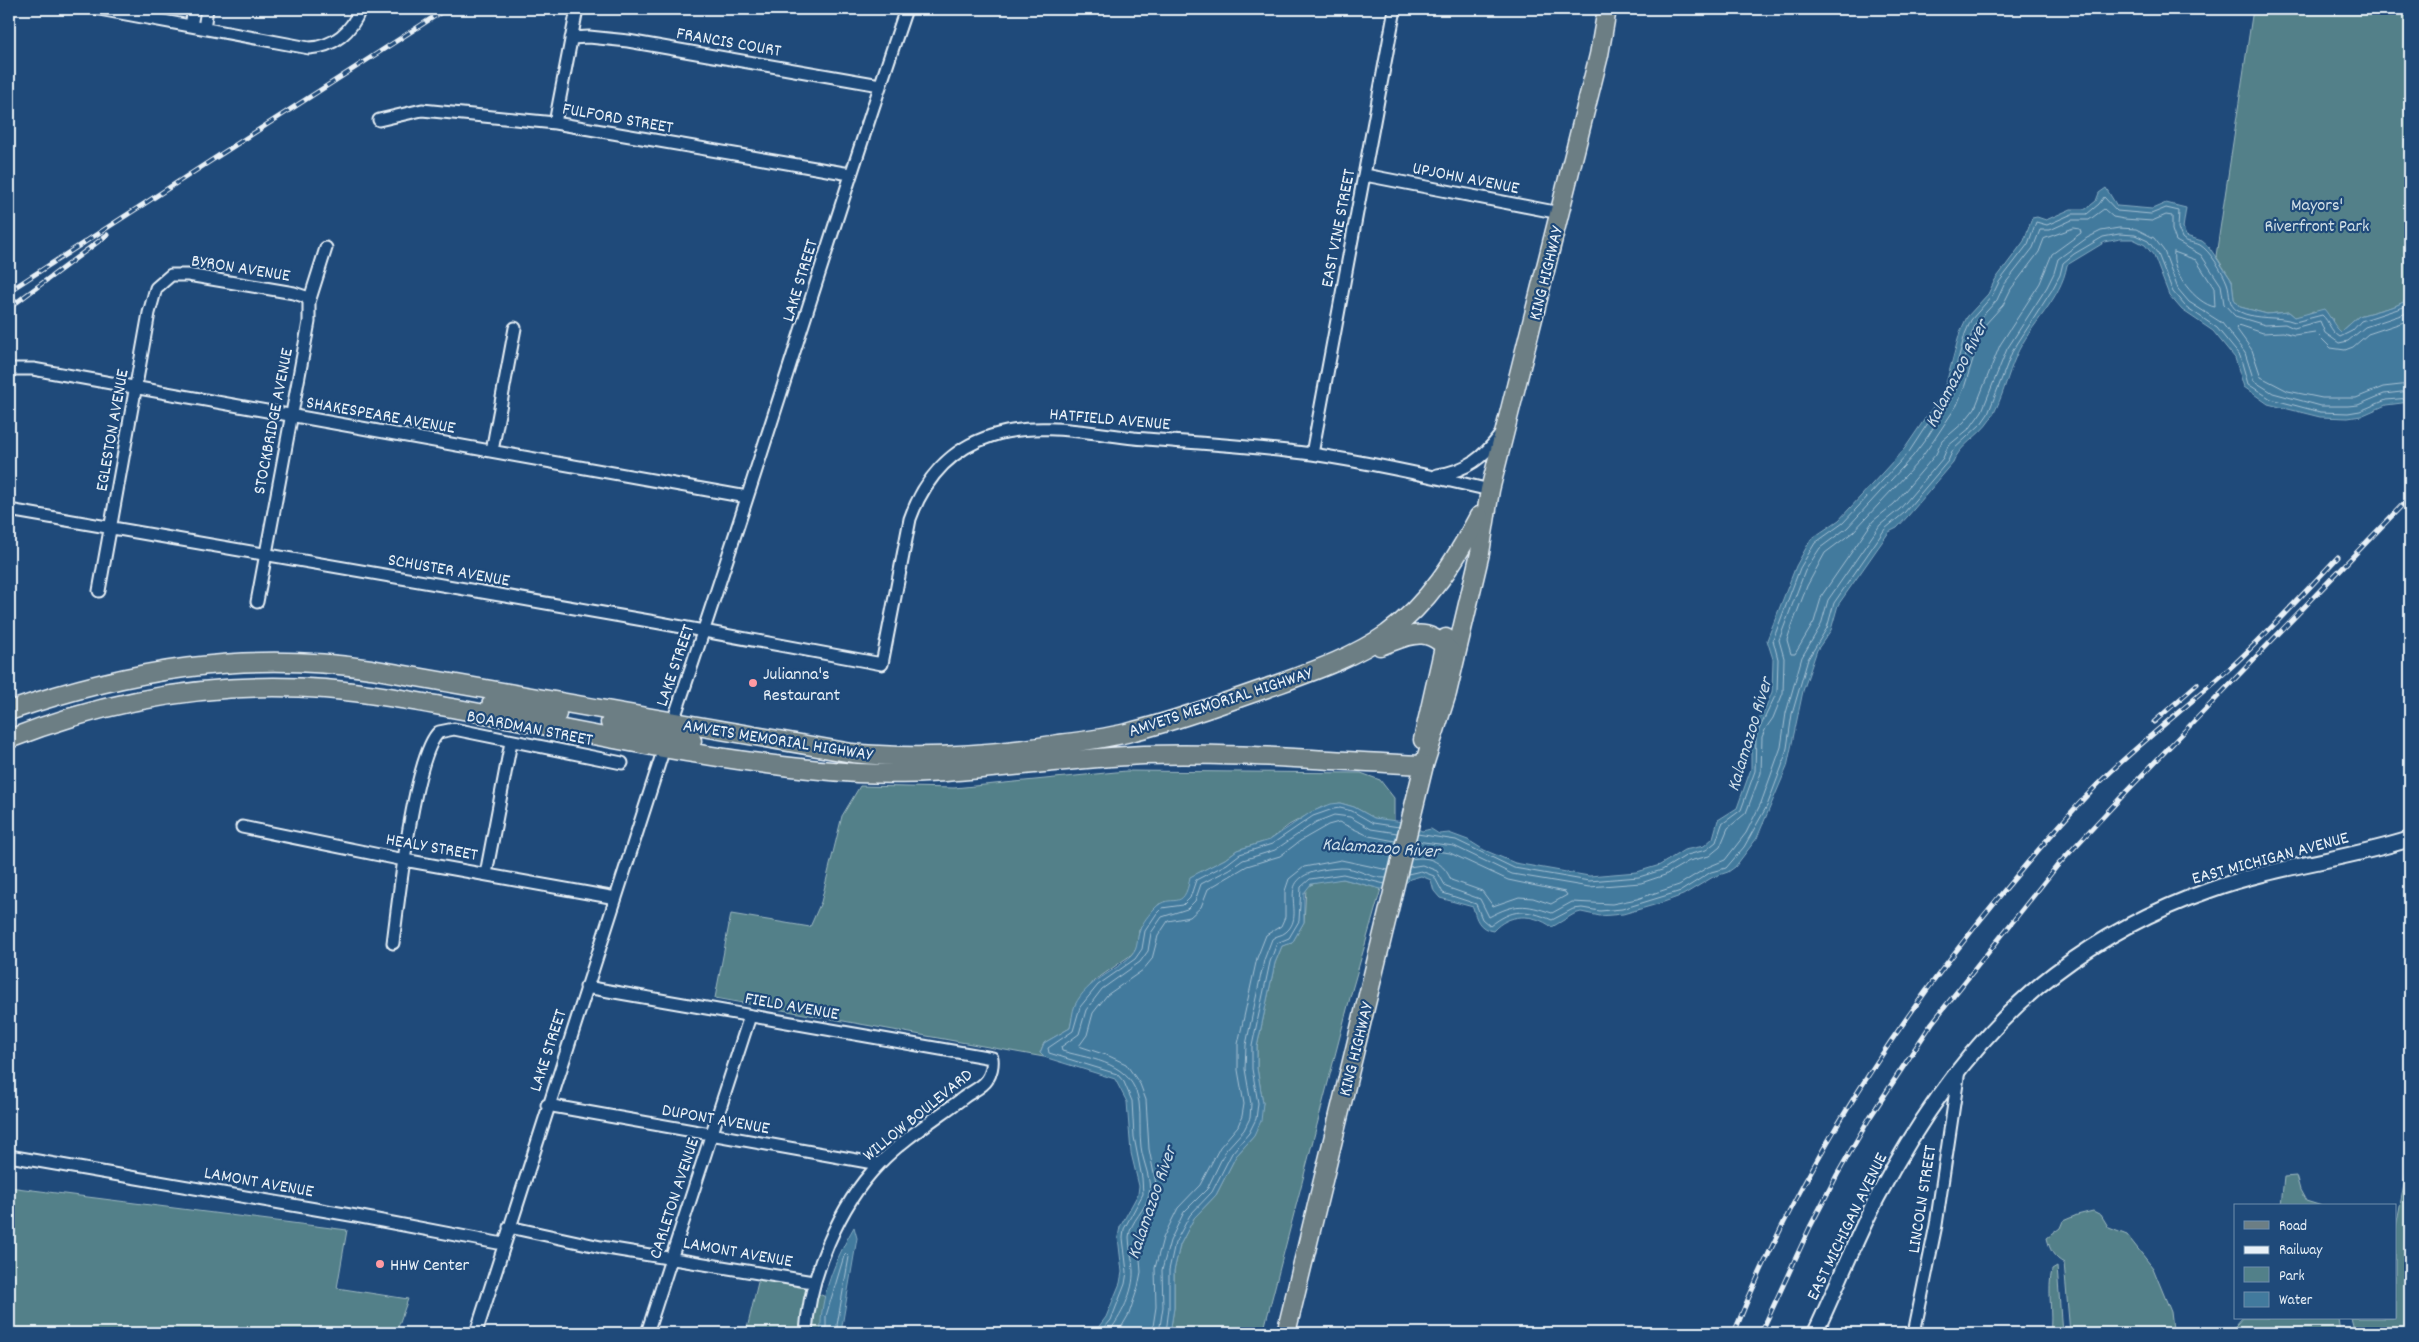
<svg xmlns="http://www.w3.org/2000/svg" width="2419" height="1342" viewBox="0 0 2419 1342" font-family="Dekko,sans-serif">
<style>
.green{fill:#528089;stroke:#9db8c0}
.water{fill:#427a9d;stroke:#84aac1}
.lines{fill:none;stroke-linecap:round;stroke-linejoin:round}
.shore{stroke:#a6c1d4;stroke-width:1}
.minor-casing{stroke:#e8f1f8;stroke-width:15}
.tertiary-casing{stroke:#e8f1f8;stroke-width:18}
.primary-casing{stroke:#e8f1f8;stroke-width:21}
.trunk-casing{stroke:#e8f1f8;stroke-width:21}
.minor{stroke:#1f4a7a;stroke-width:11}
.tertiary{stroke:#1f4a7a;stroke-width:14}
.primary{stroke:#6c7e84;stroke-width:18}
.trunk{stroke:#6c7e84;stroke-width:18}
.rail-casing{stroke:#e8f1f8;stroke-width:5}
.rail{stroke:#1f4a7a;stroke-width:3;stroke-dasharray:9;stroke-linecap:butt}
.poi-dot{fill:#ff9aa2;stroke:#1f4a7a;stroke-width:2}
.labels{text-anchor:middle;stroke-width:4.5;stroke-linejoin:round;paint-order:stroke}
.street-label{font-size:18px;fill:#e8f1f8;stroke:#1f4a7a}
.park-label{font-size:18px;fill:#d2e0e7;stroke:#1f4a7a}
.poi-label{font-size:18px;fill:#e8f1f8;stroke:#1f4a7a;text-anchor:start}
.water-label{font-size:19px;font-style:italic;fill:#cfdfea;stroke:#1f4a7a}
</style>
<rect width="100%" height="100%" fill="#1f4a7a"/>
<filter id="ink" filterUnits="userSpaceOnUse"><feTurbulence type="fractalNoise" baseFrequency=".02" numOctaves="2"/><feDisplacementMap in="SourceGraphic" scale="10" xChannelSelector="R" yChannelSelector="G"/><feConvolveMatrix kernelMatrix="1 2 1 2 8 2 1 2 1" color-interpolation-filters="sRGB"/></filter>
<g filter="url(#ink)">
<!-- green -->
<path class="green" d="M2253,9h157v290l-15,7 -36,10 -18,16 -8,-7 -1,-7 -19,-7 -7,4 -11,2 -6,-5 -22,2 -27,-7 -6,-8 -2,-18 -16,-25z
M1126,771l235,2 19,7 14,18v24l-20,-4 -20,-11 -14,-4 -18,4 -33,18 -19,15 -33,10 -12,9 -34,18 -5,19 -7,5 -20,3 -5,5 -15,21 -2,17 -6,8 -37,26 -19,24 -5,23 -26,15 -4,10 4,4 -329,-59 16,-84 79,13 11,-25 21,-86 18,-30 94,2z
M1343,879l38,10 -29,101 -89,343h-93l4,-25v-37l6,-26 14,-27 22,-23 20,-39 18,-20 9,-33 -6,-35v-21l18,-84 7,-17 10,-3 12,-21 2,-34c10,-8 24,-8 37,-9z
M2410,1153v180h-55l-4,-15h44v-86z
M2296,1176l4,14 6,11 16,5h-41l3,-29z
M9,1187l338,43 -10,58 71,11 -12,34h-387z
M2093,1211l8,4 8,13 18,7 26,33 18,44 2,17 3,4h-106l-6,-70c-11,-6 -14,-13 -17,-25l13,-10 3,-7 14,-6z
M2057,1267l5,66h-12c3,-21 -3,-43 2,-63z
M759,1278l28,2 41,18 -2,35h-80z
M2242,1318h96l2,15h-121l12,-2z"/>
<!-- water -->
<path class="water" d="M2106,188l11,18 35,3 14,-6 20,5 -3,20 3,8 16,5 7,6 23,34 2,18 6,8 27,7 22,-2 6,5 29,-8c7,8 9,16 17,23l18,-16 36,-10 15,-7v103l-24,3 -25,11 -13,2 -28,-1 -52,-13 -24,-17 -9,-29 -22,-27 -31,-21 -13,-15 -15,-39 -9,-11 -12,-6h-13l-15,3 -38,23c-6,35 -37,59 -51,91 -9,20 -14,45 -26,64 -11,17 -31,25 -37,43l-45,53 -11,12 -8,4 -51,73 -7,25 -14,20 -14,41 -16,76 -30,71 -22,29 -7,5 -15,5 -30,18 -22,8 -38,11 -23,2 -19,-4 -7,2 -22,13c-19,-14 -43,-14 -59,4 -14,-2 -17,-12 -20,-24l-33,-9 -6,-7 -3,-11 -10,-4 -11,3 -10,9 -19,1 -38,-10 -32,5 -7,9v29l-12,21 -10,3 -7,17 -18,84v21l6,35 -2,18 -7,15 -18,20 -20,39 -22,23 -14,27 -6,26v37l-4,25h-76l12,-16 14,-34 2,-11 -4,-35 2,-10 18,-33 1,-8 -8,-33 -4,-51 -12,-23 -71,-22 -4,-4 4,-10 26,-15c2,-7 2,-16 5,-23 12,-25 39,-32 57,-50 7,-8 4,-16 8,-25 2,-7 10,-17 15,-22 16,-17 29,7 35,-31l35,-18 12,-9 33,-10 41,-28 20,-8 9,-1 14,4 20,11 30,4 18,9 9,-2 8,5 10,-1 19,7 16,10 31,13 74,13 48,-4 23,-7 24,-15 20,-4 9,-8 5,-18 19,-12 14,-39v-33l5,-14 7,-8 9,-22 1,-33 -6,-19 29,-74 15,-27 28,-19 66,-72 13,-19 23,-34 6,-15 13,-48 7,-15 21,-23 7,-14 29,-39 8,-23 5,-1 9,3 25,-11h15l10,-8 3,-8z
M854,1227l3,11 -15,88 4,7h-25c-2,-35 15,-75 33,-106z"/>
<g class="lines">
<!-- shore -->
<path class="shore" d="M2074,228l6,1 1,4 -29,21 -12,29 -40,62 -25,63 -11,14 -22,19 -6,13 -42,50 -21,17 -51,74 -8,27 -19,32h-4l-4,-14 3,-9 17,-45 18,-33 28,-21 66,-71 15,-21 23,-35 7,-17 19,-61 20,-22 8,-16 28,-37 5,-13z
M2174,252l22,8 18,28 1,19c-19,-3 -45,-36 -41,-55z
M2410,320l-42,14 -15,13 -8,3 -14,-2 -16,-16 -21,3 -11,-3 -20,1 -24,-8 -3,3 16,22 9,27 27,14 34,7h34l27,-11 27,-3
M1417,834l39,6 58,28 75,13 50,-4 23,-7 25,-15 19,-5 10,-8 6,-18 19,-14 14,-39 1,-35 21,-44 1,-33 -5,-19 27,-72 15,-25 28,-20 66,-71 13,-20 23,-34 7,-16 13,-48 6,-14 21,-24 7,-14 29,-38 8,-22 11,3 25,-11h15l12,-10 5,-7 13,14 34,3 15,-6 13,3 -1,17 4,10c5,5 12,4 18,7 10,6 23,27 27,38 4,10 0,22 11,28 19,10 39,4 57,11l27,-7c8,7 7,15 18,22l12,-6 9,-10 49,-16
M1416,841l38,5 58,28 77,13 52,-4 24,-8 24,-14 20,-5 11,-9 8,-19 18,-15 15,-40 1,-36 4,-9 7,-10 10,-25 1,-35 -5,-18 26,-69 15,-23 27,-20 66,-72 15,-20 22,-35 8,-16 13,-49 5,-13 21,-23 7,-15 29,-37 7,-18h10l22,-10h17l15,-11 9,8 11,2 28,2 14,-6 6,1v14l4,11 25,14 20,30 3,19 11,12 30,9 20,-1 9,4 26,-7 5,12 14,10 9,-2 17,-14 45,-15
M1411,859c19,-4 33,4 40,21l31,11 11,15 26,-9 14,1 18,6 16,-9 -2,-3 -57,-12 -58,-27 -36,-5
M1409,867l13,-2 15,6 9,16 34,12 9,18c26,-14 36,-13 63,-4l20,-11 40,2 25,-5 42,-14 29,-18 17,-7 21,-27 15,-30 20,-56 5,-34 16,-56 19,-32 7,-25 52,-75 20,-16 43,-51 5,-12 22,-18 12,-17 25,-62 40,-62 7,-14 4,-14 29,-21 14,-7 18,-3 17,1 18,9 10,13 14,38 11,13 33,21 23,30 9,28 19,12 48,13h27l10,-1 26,-11 26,-3
M1408,874l13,-3 13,5 9,17 33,11 6,15 8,7c23,-18 36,-17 62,-6l21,-11 9,-1 18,3 22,-2 59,-18 30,-19 15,-4 18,-21 23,-41 15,-40 5,-18 5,-34 16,-55 19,-31 7,-25 51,-74 19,-16 44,-52 5,-11 28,-26 7,-10 24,-62 40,-62 8,-15 3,-12 11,-9 29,-17 16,-3 16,1 13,6 10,13 15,38 12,14 32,22 23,28 8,28 23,15 49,13 28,1 12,-2 26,-11 24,-2
M826,1333v-17l18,-60 2,-2 3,3 -12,68 3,8
M1100,1333l11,-13 14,-36 2,-12 -4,-34 1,-9 19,-35 -1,-16 -8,-41 -2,-36 -8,-19 -7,-8 -68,-21 -1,-5 25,-17 7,-24 18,-22 37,-26 7,-10 3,-18 12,-18 5,-5 21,-3 7,-7 6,-18 31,-16 13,-10 32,-10 41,-28 20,-7 7,-1 12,3 21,12 26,4
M1108,1333c13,-16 26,-42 25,-62 0,-12 -4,-23 -4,-34 1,-16 17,-27 20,-42 3,-16 -6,-32 -8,-48 -2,-15 0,-30 -2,-45 -7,-40 -45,-42 -77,-51l-1,-4 18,-13 7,-24 16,-21 38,-27 8,-11 3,-18 11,-16 25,-8 8,-8 6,-17 29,-15 13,-9 32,-10 41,-28 18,-7 16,2 21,12 26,4
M1118,1333l11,-19 9,-27 3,-15 -3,-39 16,-31 3,-13 -8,-40 -3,-49 -6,-16 -14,-20 -17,-8 -30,-10 8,-11 6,-22 14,-18 36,-25 9,-11 6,-23 10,-15 22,-4 11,-10 7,-18 39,-23 33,-10 20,-15 28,-16 11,-3 30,14 26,5
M1152,1333l4,-26 -1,-39 8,-30 15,-30 22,-23 20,-38 18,-21 4,-10 2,-12 -6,-34v-26l19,-86 9,-23 15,-9 4,-9v-26l4,-12 15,-12 37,-7 47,10
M1159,1333l4,-26 -1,-37 8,-29 14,-29 23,-23 19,-39 18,-20 6,-12 1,-14 -6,-35 1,-24 18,-85 8,-21c4,-4 10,-3 14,-7 25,-21 -24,-60 55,-64 16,-1 30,11 45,10
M1166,1333l3,-25v-38l6,-27 15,-28 22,-23 20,-39 17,-20 7,-14 2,-16 -6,-34v-23l18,-84 7,-19 12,-5 10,-17 2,-34 9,-8 33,-5 42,10"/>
<defs>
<path id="minor" d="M99,9l210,39c25,-1 43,-17 51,-39
M191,26l3,-17
M204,28l3,-19
M571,38l18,-1 39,4 252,44
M379,120l43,-10 133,13 295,51
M555,123l22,-114
M1365,175l195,38
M9,369h24l714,128
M492,451l23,-123
M1312,454l83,-445
M1437,475c30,-4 47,-18 64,-41
M9,510l646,112 227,42 28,-145c14,-39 40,-70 81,-83 45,-15 98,-3 143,2 59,5 119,8 178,16 60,9 119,22 178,36
M99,591l50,-278 7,-25 15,-13h17l106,18 12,4 3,5
M257,602l52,-280v-20l17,-54
M671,727c82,-238 154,-480 235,-718
M242,827l162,33 212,38
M486,874l25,-132
M393,943c5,-39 21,-189 46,-211l15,-3 168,34
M586,987l406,71c1,7 -1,16 -5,22 -5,8 -17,12 -24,18 -28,21 -60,41 -84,66 -40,41 -70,113 -73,169
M547,1105l332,59
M9,1156l347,60 147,28
M509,1227l92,20 212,35
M476,1333l190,-591
M647,1333l103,-317
M1914,1333l22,-108 23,-155"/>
<path id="tertiary" d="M1815,1333c21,-44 39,-91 62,-135 44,-83 102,-167 178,-225 46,-35 101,-64 155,-83 65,-24 135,-30 200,-51"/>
<path id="primary" d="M1423,740l23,-102
M1286,1333l138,-568 23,-72 33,-140 10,-63 109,-435 8,-46"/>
<path id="trunk" d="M1380,646c33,-12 48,-22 74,10
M491,705l66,9
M9,711c119,-41 236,-61 362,-42l481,84c69,7 139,2 207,-9 25,-3 51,-6 75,-13 45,-11 89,-28 133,-43 41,-15 84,-29 120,-54 42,-31 68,-73 92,-118
M610,723l82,18
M9,739c101,-40 208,-58 316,-50 58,5 114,17 171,27 119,23 240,49 361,57 97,5 191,-14 287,-18 93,-3 187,6 280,10"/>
</defs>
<!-- minor casing -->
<use href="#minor" class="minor-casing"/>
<!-- tertiary casing -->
<use href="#tertiary" class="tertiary-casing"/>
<!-- primary casing -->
<use href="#primary" class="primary-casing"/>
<!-- trunk casing -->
<use href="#trunk" class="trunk-casing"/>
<!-- minor -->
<use href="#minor" class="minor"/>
<!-- tertiary -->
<use href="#tertiary" class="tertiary"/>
<!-- primary -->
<use href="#primary" class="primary"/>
<!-- trunk -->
<use href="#trunk" class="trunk"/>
<defs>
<path id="rail" d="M9,291l437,-282
M9,308l98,-73
M2154,722l43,-38
M1734,1333c64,-160 160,-309 269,-441 31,-37 62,-75 96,-109 41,-41 88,-76 131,-115 38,-35 73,-74 108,-111
M1761,1333l49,-106 27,-52 33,-58 62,-94 125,-157 69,-74 284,-295"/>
</defs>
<!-- rail casing -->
<use href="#rail" class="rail-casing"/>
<!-- rail -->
<use href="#rail" class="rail"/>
</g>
</g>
<!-- markers -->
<g class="poi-dot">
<circle cx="753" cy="683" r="5"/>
<circle cx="380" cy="1264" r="5"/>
</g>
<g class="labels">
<!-- street labels -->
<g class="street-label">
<text transform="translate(729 41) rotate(10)" y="6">FRANCIS COURT</text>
<text transform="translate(618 117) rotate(10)" y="6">FULFORD STREET</text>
<text transform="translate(1466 177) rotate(11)" y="6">UPJOHN AVENUE</text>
<text transform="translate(1337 228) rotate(-79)" y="6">EAST VINE STREET</text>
<text transform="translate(241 267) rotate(9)" y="6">BYRON AVENUE</text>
<text transform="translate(1545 273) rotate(-76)" y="6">KING HIGHWAY</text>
<text transform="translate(799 280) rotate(-73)" y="6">LAKE STREET</text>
<text transform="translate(381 414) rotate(10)" y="6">SHAKESPEARE AVENUE</text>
<text transform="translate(1110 418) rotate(5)" y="6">HATFIELD AVENUE</text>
<text transform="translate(272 421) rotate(-79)" y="6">STOCKBRIDGE AVENUE</text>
<text transform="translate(111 430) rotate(-80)" y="6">EGLESTON AVENUE</text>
<text transform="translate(449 569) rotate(10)" y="6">SCHUSTER AVENUE</text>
<text transform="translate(674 665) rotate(-71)" y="6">LAKE STREET</text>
<text transform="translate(1220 701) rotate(-18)" y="6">AMVETS MEMORIAL HIGHWAY</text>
<text transform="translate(530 727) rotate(11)" y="6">BOARDMAN STREET</text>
<text transform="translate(778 739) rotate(9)" y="6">AMVETS MEMORIAL HIGHWAY</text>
<text transform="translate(432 846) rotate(10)" y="6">HEALY STREET</text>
<text transform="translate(2270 857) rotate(-15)" y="6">EAST MICHIGAN AVENUE</text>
<text transform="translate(792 1005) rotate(10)" y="6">FIELD AVENUE</text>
<text transform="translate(1355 1049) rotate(-76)" y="6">KING HIGHWAY</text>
<text transform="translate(547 1050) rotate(-72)" y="6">LAKE STREET</text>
<text transform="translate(917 1114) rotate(-39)" y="6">WILLOW BOULEVARD</text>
<text transform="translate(716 1118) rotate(10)" y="6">DUPONT AVENUE</text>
<text transform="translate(259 1181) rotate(10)" y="6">LAMONT AVENUE</text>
<text transform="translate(673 1198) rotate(-72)" y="6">CARLETON AVENUE</text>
<text transform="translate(1921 1199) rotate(-81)" y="6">LINCOLN STREET</text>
<text transform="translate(1846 1226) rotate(-64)" y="6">EAST MICHIGAN AVENUE</text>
<text transform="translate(738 1251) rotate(10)" y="6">LAMONT AVENUE</text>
</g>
<!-- park labels -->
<g class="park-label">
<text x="2317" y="210">Mayors'<tspan x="2317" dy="21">Riverfront Park</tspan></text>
</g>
<!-- poi labels -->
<g class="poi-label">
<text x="763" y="679">Julianna's<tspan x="763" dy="21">Restaurant</tspan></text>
<text x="390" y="1270">HHW Center</text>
</g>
<!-- water labels -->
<g class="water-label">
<text transform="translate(1955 373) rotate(-63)" y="7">Kalamazoo River</text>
<text transform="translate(1748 734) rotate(-73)" y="7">Kalamazoo River</text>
<text transform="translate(1381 846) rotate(4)" y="7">Kalamazoo River</text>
<text transform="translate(1150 1202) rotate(-71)" y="7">Kalamazoo River</text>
</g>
</g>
<!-- margin -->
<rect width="2419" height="1342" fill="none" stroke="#1f4a7a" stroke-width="30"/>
<rect x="15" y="15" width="2389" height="1312" fill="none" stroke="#e8f1f8" stroke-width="2" filter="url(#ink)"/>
<!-- legend -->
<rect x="2234" y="1204" width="162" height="115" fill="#1f4a7a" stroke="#6f8dac"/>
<rect x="2244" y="1221" width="25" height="8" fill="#6c7e84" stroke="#6f8dac"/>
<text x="2279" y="1230" font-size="15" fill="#e8f1f8">Road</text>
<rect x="2244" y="1246" width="25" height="8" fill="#e8f1f8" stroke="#6f8dac"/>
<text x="2279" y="1254" font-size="15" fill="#e8f1f8">Railway</text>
<rect x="2244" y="1267" width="25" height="15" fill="#528089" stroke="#6f8dac"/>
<text x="2279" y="1280" font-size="15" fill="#e8f1f8">Park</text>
<rect x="2244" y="1292" width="25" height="15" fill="#427a9d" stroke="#6f8dac"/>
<text x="2279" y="1304" font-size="15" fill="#e8f1f8">Water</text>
</svg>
